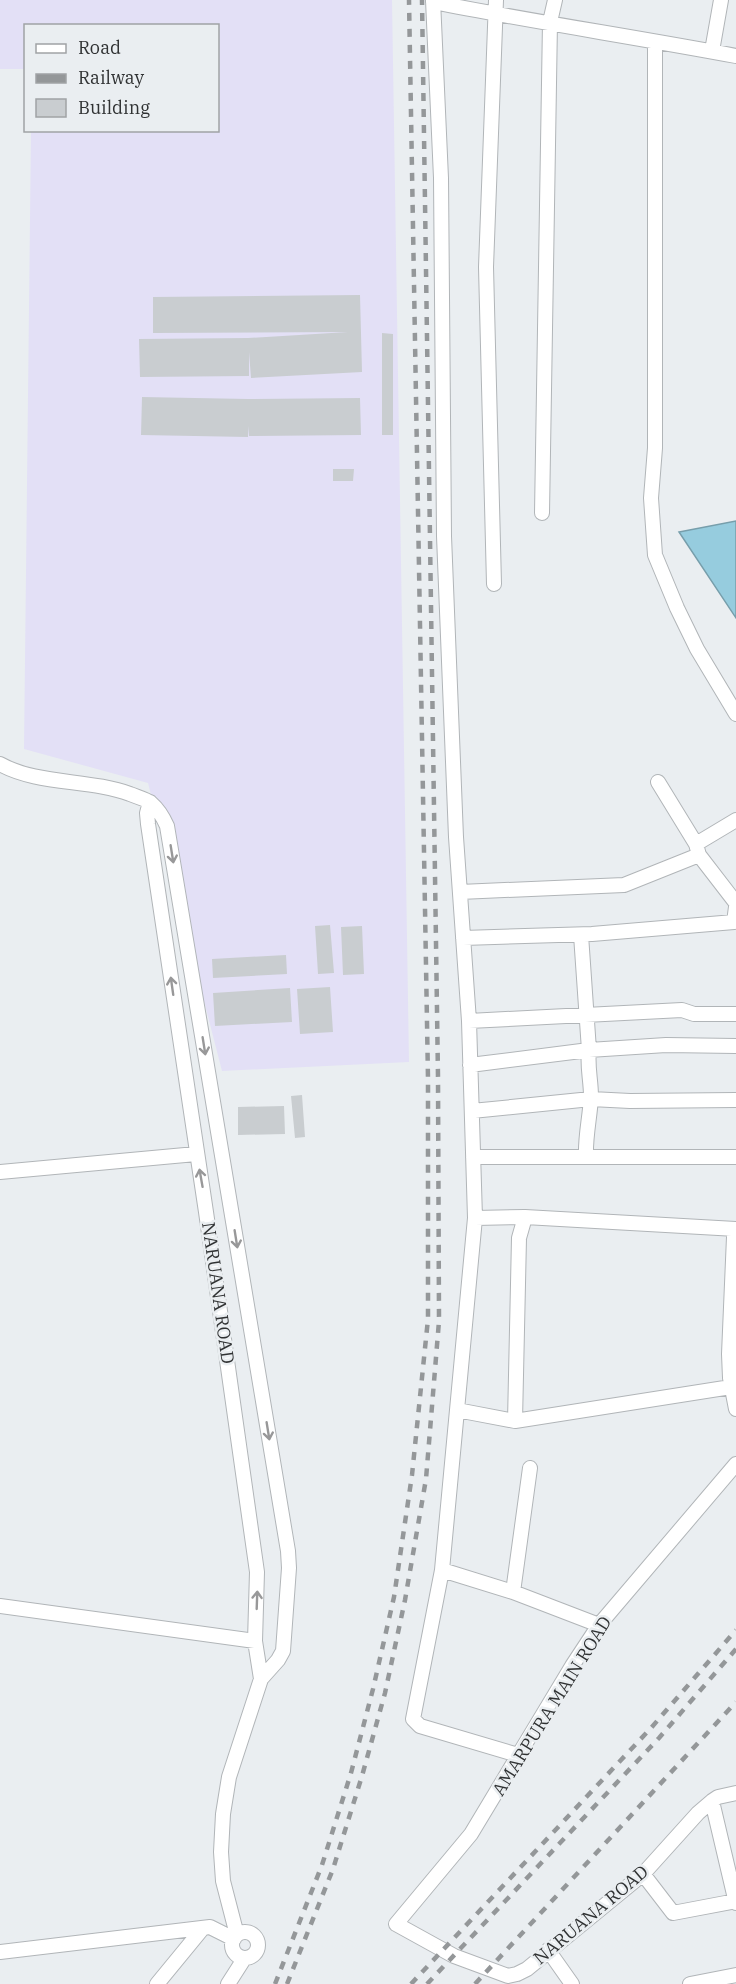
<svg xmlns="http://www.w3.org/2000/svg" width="736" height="1984" viewBox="0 0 736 1984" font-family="'IBM Plex Serif',serif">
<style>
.industrial{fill:#e3e0f6}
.water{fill:#96ccde;stroke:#779eab;stroke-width:1.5}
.building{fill:#c9cdd0}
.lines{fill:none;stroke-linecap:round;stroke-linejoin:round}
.minor-casing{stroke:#b1b5b8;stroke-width:16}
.minor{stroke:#fff;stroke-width:14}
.rail{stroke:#949799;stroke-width:4.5;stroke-dasharray:8 8;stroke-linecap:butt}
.oneway{stroke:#989899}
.labels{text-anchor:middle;stroke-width:5;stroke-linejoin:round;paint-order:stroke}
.street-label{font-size:18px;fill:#303233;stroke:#eaeef1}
</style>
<rect width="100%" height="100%" fill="#eaeef1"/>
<!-- industrial -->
<path class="industrial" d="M0,0h392l17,1062 -187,9 -74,-288 -124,-34 7,-618 187,-1v-104h-192l-1,43h-25z"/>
<!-- water -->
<path class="water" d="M736,521v97l-57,-86z"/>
<!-- building -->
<path class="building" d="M360,295l2,77 -111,6 -2,-26v24l-109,1 -1,-38 109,-1 100,-6 -195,1v-36z
M382,333l11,1v101h-11z
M142,397l106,2 112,-1 1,37 -112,1 -1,-10v11l-107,-2z
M333,469h21l-1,12h-20z
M330,925l4,48 -16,1 -3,-48z
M362,926l2,48 -21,1 -2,-48z
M286,955l1,19 -74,4 -1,-19z
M330,987l3,45 -33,2 -3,-45z
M290,988l2,34 -77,4 -2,-33z
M302,1095l3,42 -10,1 -4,-42z
M284,1106l1,28 -47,1v-28z"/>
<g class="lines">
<defs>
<path id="minor" d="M433,0l8,178 3,358 12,301 13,184 6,197 -33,352 -29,149 7,7 98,29
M433,2c101,20 202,35 303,54
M655,42v406l-4,50 4,57 22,53 20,41 39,65
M712,51l9,-51
M542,513l8,-491 5,-22
M494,584l-8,-317 10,-267
M0,764c37,21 90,15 130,30 7,3 16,5 21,9 7,6 12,14 16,23l121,725 1,17 -6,83 -5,9 -17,19
M658,782l38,62
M150,802l-3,11 1,11 58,388 51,360 -2,69 6,38 -32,98 -6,37 -2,38 2,29 14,54
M736,820l-40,24 3,11 37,48
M460,892l164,-7 75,-30
M581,935l8,115c-2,18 2,29 2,47 -1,20 -6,40 -5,60
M463,938l129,-4 142,-12 2,-15
M469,1021l213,-11 12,4h42
M470,1065l119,-15 77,-5 70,1
M472,1111l119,-12 39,2 106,-1
M473,1157h263
M0,1172l196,-18
M525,1217l-6,21 -4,183 216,-34
M475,1218l50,-1 211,12
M736,1230l-2,7 -5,117 1,24 6,31
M457,1410l58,11
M736,1464l-137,161 -27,41 -101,168 -75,90 58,32 54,20 9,-2 10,-5 116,-95 55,-61 14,-12 6,-4 18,-4
M442,1570l71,22 86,33
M513,1592l17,-124
M0,1606l255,35
M712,1801l24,102
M643,1874l30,39 63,-12
M232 1945a13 13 0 1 1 26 0a13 13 0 1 1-26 0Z
M548,1950l24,34
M0,1952l210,-25 24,12
M157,1984l46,-56
M228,1984l16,-25
M690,1984l46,-9"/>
</defs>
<!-- minor casing -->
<use href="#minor" class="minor-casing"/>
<!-- minor -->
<use href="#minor" class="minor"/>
<!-- rail -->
<path class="rail" d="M275,1984l47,-119 29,-92 22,-84 21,-92 18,-122 16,-156v-240l-19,-1079
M287,1984l46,-115 29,-93 23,-83 20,-93 21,-121 13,-158 -1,-244 -16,-1077
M411,1984l240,-256 85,-98
M427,1984l232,-246 77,-89
M475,1984l261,-282"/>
</g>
<!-- one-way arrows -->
<defs><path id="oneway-shaft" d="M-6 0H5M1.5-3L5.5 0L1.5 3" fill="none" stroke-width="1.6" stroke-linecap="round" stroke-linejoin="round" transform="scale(1.5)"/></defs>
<g class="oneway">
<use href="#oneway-shaft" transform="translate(172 854) rotate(81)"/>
<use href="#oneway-shaft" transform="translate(172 986) rotate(-98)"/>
<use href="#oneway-shaft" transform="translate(204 1046) rotate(81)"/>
<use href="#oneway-shaft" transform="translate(201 1178) rotate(-100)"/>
<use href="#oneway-shaft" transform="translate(236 1239) rotate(81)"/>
<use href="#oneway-shaft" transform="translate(268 1431) rotate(81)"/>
<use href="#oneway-shaft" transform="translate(257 1600) rotate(-88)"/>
</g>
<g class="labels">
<!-- street labels -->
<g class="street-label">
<text transform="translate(218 1293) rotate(82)" y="6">NARUANA ROAD</text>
<text transform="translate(552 1706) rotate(-58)" y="6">AMARPURA MAIN ROAD</text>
<text transform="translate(591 1915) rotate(-40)" y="6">NARUANA ROAD</text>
</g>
</g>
<!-- legend -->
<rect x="24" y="24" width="195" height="108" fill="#eaeef1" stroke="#a0a3a5" stroke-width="1.5"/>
<rect x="36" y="44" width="30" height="9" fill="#ffffff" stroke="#a0a3a5" stroke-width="1.5"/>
<text x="78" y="54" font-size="18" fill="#303233">Road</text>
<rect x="36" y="74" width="30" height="9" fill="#949799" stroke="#a0a3a5" stroke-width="1.5"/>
<text x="78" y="84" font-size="18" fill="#303233">Railway</text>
<rect x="36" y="99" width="30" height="18" fill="#c9cdd0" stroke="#a0a3a5" stroke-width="1.5"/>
<text x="78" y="114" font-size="18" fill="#303233">Building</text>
</svg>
